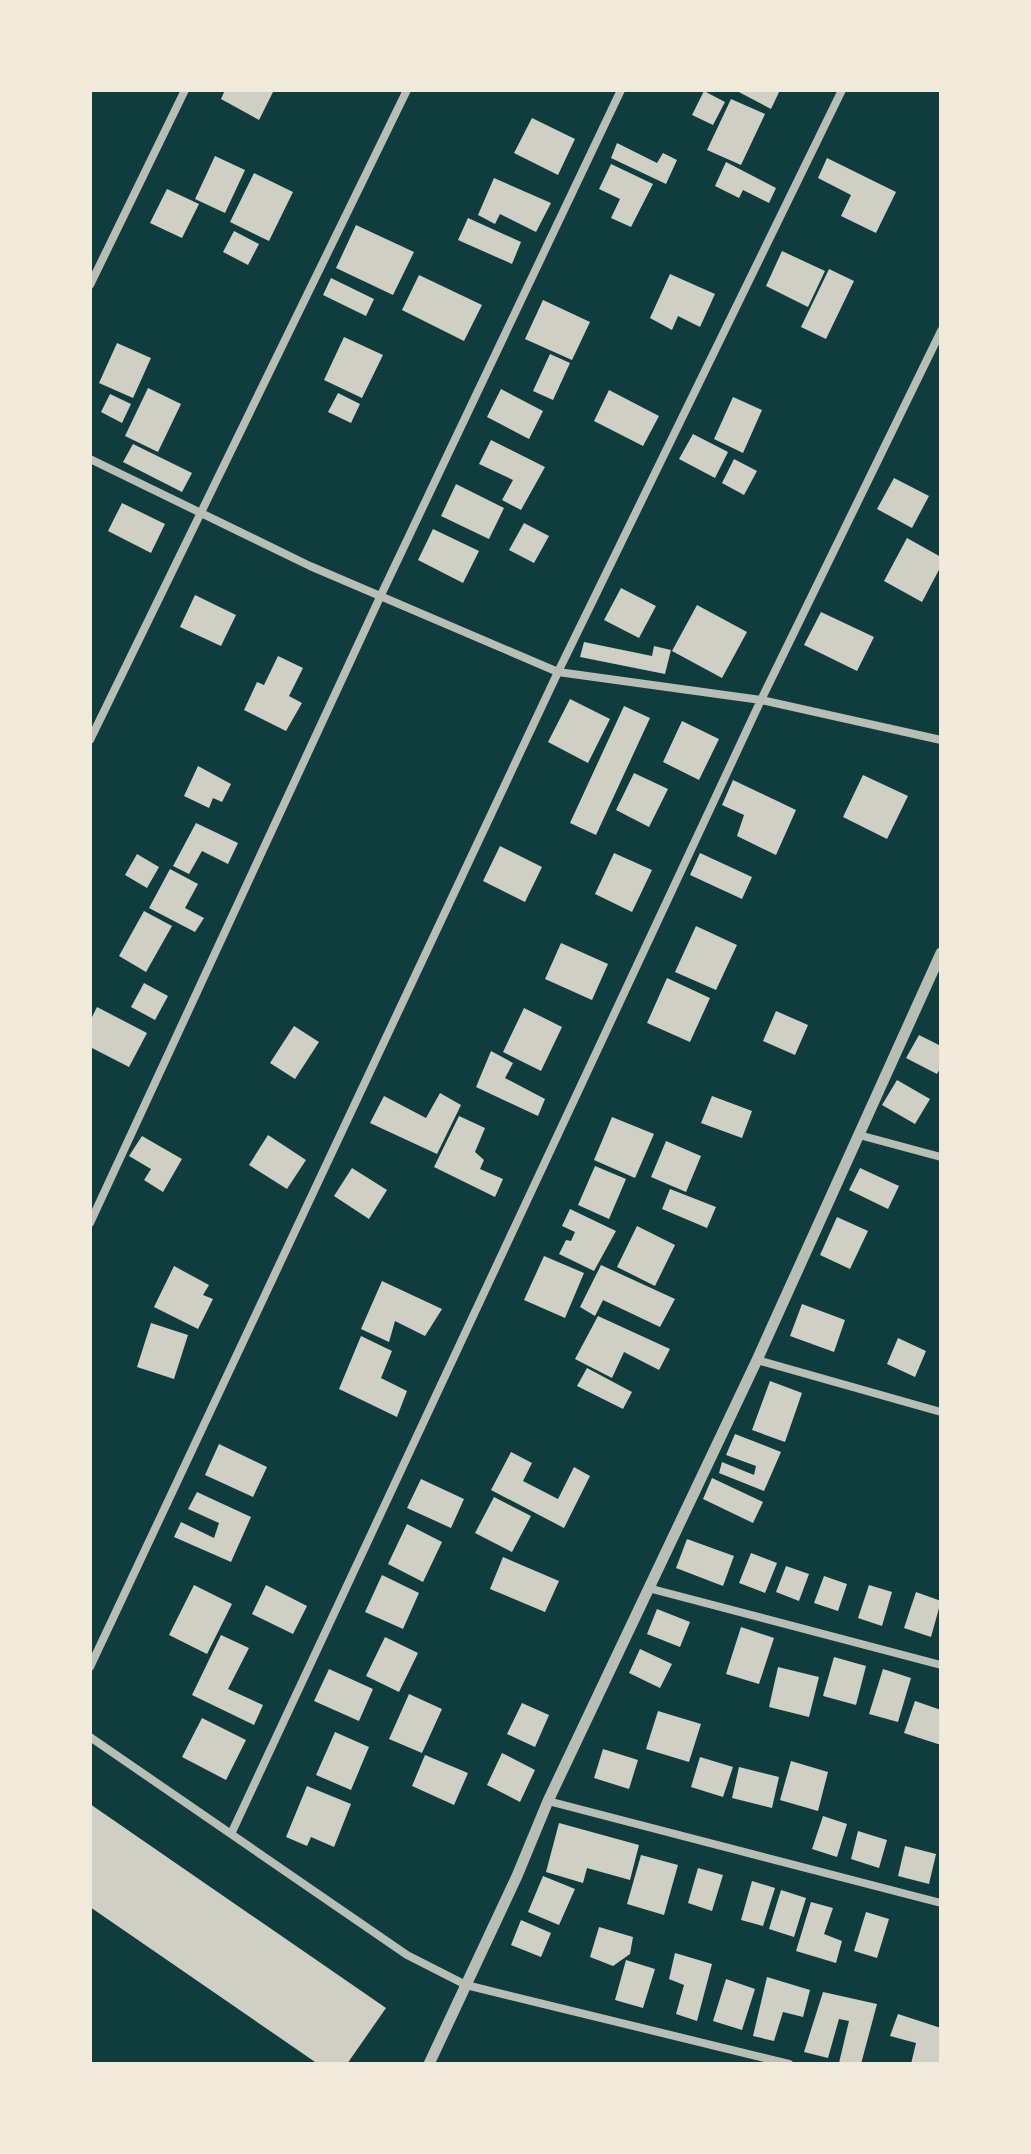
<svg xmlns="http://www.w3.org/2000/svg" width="1031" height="2154" viewBox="0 0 1031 2154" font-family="Montserrat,sans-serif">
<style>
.building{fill:#cfcfc3}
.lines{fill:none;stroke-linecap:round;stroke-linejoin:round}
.minor{stroke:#b8beb3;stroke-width:8}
.tertiary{stroke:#b8beb3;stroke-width:11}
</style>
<rect width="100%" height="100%" fill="#0f3d3e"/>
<!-- building -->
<path class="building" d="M225,90h49l-15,30 -38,-21z
M735,90h45l-9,19z
M704,91l21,11 -12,23 -21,-10z
M731,99l34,15 -24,51 -34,-15z
M532,118l43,21 -17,36 -44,-22z
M617,143l40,20 6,-10 14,7 -11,24 -55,-26z
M215,156l30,14 -20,43 -30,-14z
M827,158l69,34 -20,41 -35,-17 10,-21 -33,-17z
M726,162l50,26 -7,15 -26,-13 -4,8 -24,-12z
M611,164l42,20 -22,43 -20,-9 9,-19 -21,-10z
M254,173l39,19 -24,49 -39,-19z
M494,178l57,25 -15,29 -36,-18 -5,10 -17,-9z
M167,189l32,15 -17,34 -32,-15z
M468,218l53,24 -9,22 -54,-24z
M356,225l58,27 -21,43 -57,-27z
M234,231l25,13 -11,21 -25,-13z
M782,251l43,20 -17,36 -42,-21z
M829,269l25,12 -28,58 -25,-12z
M670,274l45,20 -15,33 -22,-11 -6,14 -22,-12z
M419,275l63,30 -18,36 -62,-31z
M331,278l43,21 -8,17 -43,-21z
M543,300l47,22 -18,38 -47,-21z
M344,337l39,18 -21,43 -38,-18z
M117,343l34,15 -18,40 -34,-15z
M550,354l20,9 -17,37 -20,-9z
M148,388l33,16 -23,48 -33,-16z
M501,389l42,22 -14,28 -42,-22z
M609,390l50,26 -16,30 -49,-25z
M338,393l22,11 -9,19 -23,-11z
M110,394l21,10 -9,19 -21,-11z
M733,397l29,13 -19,43 -29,-14z
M693,434l35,18 -13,26 -36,-19z
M491,440l54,27 -24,43 -19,-10 11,-20 -34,-16z
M133,444l59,29 -10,19 -59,-30z
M734,459l23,12 -13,24 -22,-12z
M894,478l35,18 -17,32 -35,-19z
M456,484l48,24 -15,31 -48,-23z
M122,503l43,21 -14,29 -43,-22z
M524,523l25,13 -15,27 -25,-13z
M433,529l46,22 -16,32 -45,-23z
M907,538l34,19v9l-19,36 -38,-21z
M621,588l35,18 -17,32 -35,-18z
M195,595l41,20 -15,31 -41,-19z
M697,605l50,27 -25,46 -50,-27z
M821,612l53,25 -17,34 -53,-26z
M584,642l68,14 2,-10 17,4 -6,24 -85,-17z
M278,656l25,12 -14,28 13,7 -16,28 -42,-21 13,-28 7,3z
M570,699l40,20 -22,44 -40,-21z
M624,706l26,12 -54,117 -26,-12z
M682,721l37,18 -20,41 -36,-18z
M198,766l33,18 -9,18 -9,-4 -4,10 -25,-12z
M634,773l34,16 -19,38 -33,-17z
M863,775l45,21 -21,43 -44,-22z
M733,780l63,30 -20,45 -39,-19 7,-21 -22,-10z
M196,823l42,20 -10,21 -26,-13 -13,23 -16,-8z
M500,846l42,21 -17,35 -42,-21z
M614,853l38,17 -20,42 -37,-18z
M700,853l52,24 -10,22 -52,-24z
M137,854l22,13 -12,21 -22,-13z
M170,869l28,15 -13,24 19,10 -9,14 -46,-24z
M144,911l28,15 -26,46 -27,-16z
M696,926l41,19 -21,45 -41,-18z
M561,943l47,21 -16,36 -47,-21z
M667,978l43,20 -20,44 -43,-19z
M144,983l24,13 -13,24 -24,-13z
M97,1007l50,26 -18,34 -39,-20v-26z
M524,1008l38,19 -21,44 -38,-19z
M776,1011l32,14 -13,30 -32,-14z
M294,1026l25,16 -24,37 -25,-16z
M919,1035l22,11v21l-4,7 -31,-16z
M491,1051l22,12 -8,15 40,21 -7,17 -62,-29z
M897,1080l33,19 -15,25 -33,-19z
M440,1093l21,12 -24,49 -67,-31 14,-27 42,22z
M712,1096l40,15 -10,27 -41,-15z
M459,1116l26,12 -10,24 9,8 -4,9 23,10 -8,18 -61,-30z
M612,1117l42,17 -19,44 -41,-18z
M268,1135l38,25 -19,29 -38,-24z
M142,1136l40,23 -19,33 -19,-12 7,-11 -22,-13z
M666,1141l35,15 -15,36 -35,-15z
M595,1166l31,13 -17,40 -31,-14z
M352,1168l35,22 -18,29 -35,-23z
M860,1168l39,18 -11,23 -39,-19z
M670,1189l46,18 -9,21 -45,-19z
M570,1209l46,22 -22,40 -35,-17 7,-14 5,1 4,-9 -13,-6z
M837,1217l31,14 -18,38 -30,-14z
M637,1226l38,19 -20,41 -38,-19z
M544,1256l40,17 -19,45 -41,-18z
M601,1265l74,34 -15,28 -57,-27 -8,16 -15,-9z
M174,1266l35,19 -6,10 10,4 -15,30 -44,-22z
M382,1281l60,28 -17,27 -30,-15 -6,21 -28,-13z
M802,1304l43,16 -11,32 -44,-16z
M598,1316l72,33 -11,21 -35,-18 -12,26 -37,-19z
M151,1323l37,12 -14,44 -37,-12z
M361,1336l31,15 -11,27 26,13 -10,26 -58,-28z
M898,1338l28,13 -11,26 -28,-13z
M587,1368l45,24 -9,17 -46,-23z
M770,1381l32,12 -17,49 -33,-12z
M735,1434l46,18 -17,39 -45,-18 3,-11 32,13 2,-9 -30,-11z
M219,1444l48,23 -14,30 -48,-22z
M511,1452l21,11 -9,18 35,18 16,-32 16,9 -26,52 -73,-38z
M712,1478l51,24 -10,21 -50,-24z
M421,1479l43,20 -13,29 -44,-20z
M197,1492l54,25 -20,45 -57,-25 7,-15 33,16 5,-15 -31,-14z
M494,1497l37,19 -19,36 -37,-19z
M407,1524l35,18 -19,40 -35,-18z
M687,1539l47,17 -11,30 -47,-18z
M751,1553l26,10 -12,30 -26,-10z
M503,1557l56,24 -14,31 -55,-23z
M786,1566l23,8 -10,27 -23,-9z
M382,1575l37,18 -16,36 -38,-17z
M824,1576l23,8 -9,27 -24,-8z
M194,1585l38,19 -25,50 -38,-19z
M266,1585l41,21 -14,28 -41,-20z
M869,1585l23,7 -10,34 -24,-8z
M916,1592l25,9 -10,36 -27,-9z
M657,1609l33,13 -10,25 -33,-13z
M741,1627l33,11 -15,46 -33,-10z
M221,1635l28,13 -21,41 35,16 -9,20 -62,-30z
M385,1637l33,16 -19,39 -33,-16z
M640,1649l32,15 -12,24 -31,-15z
M834,1657l32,9 -10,39 -33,-9z
M778,1667l41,10 -10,40 -40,-10z
M329,1669l44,20 -14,32 -45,-20z
M883,1669l28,9 -13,44 -29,-8z
M409,1694l33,15 -20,44 -33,-14z
M915,1701l26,9v35l-37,-12z
M522,1703l27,12 -14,32 -28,-13z
M658,1711l43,13 -12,38 -43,-13z
M202,1718l44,22 -20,40 -44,-23z
M335,1732l34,15 -18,43 -35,-15z
M603,1749l35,11 -9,29 -35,-11z
M502,1753l33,17 -15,32 -33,-17z
M425,1755l43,18 -14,32 -42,-19z
M700,1757l33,10 -10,30 -32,-10z
M791,1761l37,11 -10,39 -38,-11z
M739,1767l40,10 -7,31 -40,-10z
M307,1786l44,18 -17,43 -23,-10 -4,9 -21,-9z
M90,1804l296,204 -39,56h-29l-228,-157z
M823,1816l24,8 -10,33 -25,-8z
M559,1823l80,22 -9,35 -43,-12 -4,15 -37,-11z
M858,1831l29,9 -8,28 -28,-9z
M905,1846l31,8 -7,30 -31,-8z
M641,1855l37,10 -14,50 -37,-11z
M698,1868l25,7 -11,36 -24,-8z
M543,1876l32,13 -16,36 -31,-13z
M752,1881l23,7 -12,38 -22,-6z
M781,1890l25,8 -12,39 -25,-8z
M811,1902l22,6 -9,26 18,7 -6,22 -40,-12z
M866,1912l23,7 -12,39 -23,-7z
M521,1920l30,13 -10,24 -30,-12z
M599,1927l34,10 -3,17 -17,12 -23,-9z
M675,1953l37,11 -15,57 -21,-7 8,-29 -15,-6z
M626,1960l29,9 -12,39 -28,-8z
M767,1977l43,13 -7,27 -20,-5 -9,29 -21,-5z
M726,1979l29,10 -13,41 -29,-9z
M823,1992l54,12 -16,60 -22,-1 10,-42 -10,-2 -11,39 -24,-6z
M898,2014l43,14 -2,36h-28l5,-21 -26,-7z"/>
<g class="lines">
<!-- minor -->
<path class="minor" d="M90,285l95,-195
M90,459l220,107 248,106 203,28 180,40
M90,740l317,-650
M859,1135l82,22
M90,1223l291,-628 240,-505
M757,1360l184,52
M648,1588l293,77
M90,1667l468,-995 284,-582
M90,1737l317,218 59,30 323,79
M548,1801l393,102
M231,1834l530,-1134 180,-369"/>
<!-- tertiary -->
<path class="tertiary" d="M429,2064l88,-188 31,-75 209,-441 184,-407"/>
</g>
<!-- border -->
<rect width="1031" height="2154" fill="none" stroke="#f1e9da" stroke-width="184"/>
</svg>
